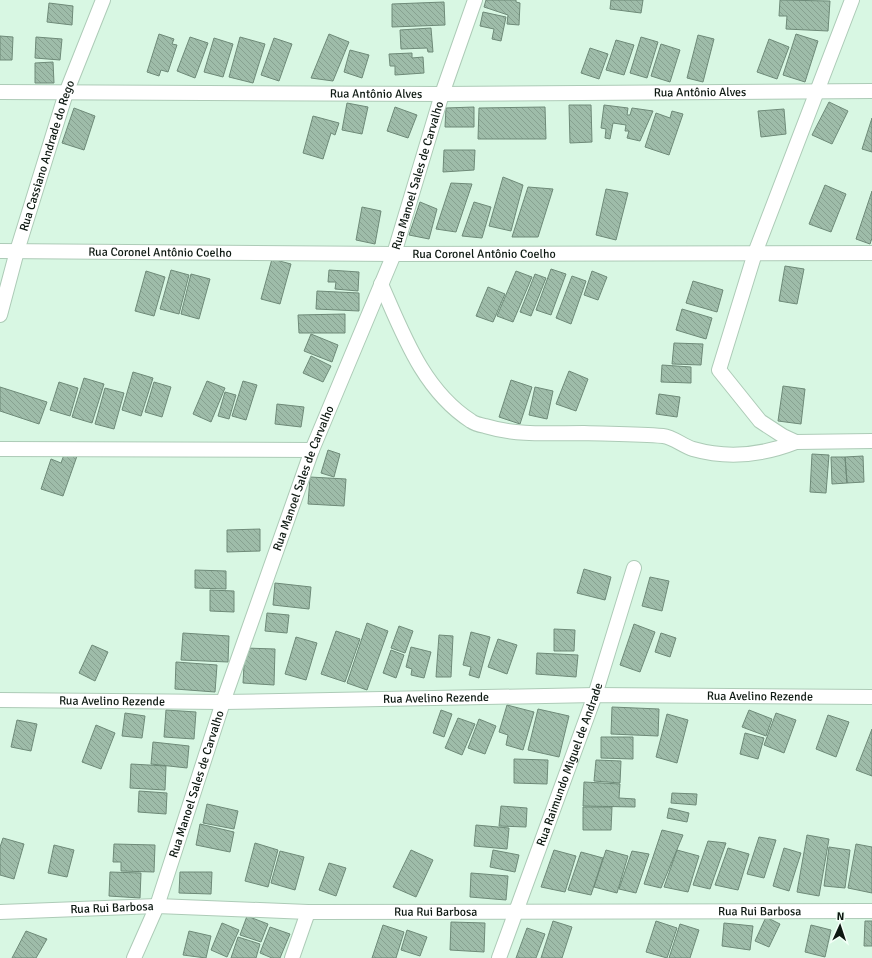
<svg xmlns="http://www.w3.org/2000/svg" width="872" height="958" viewBox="0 0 872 958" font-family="Signika,sans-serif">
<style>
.building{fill:url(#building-back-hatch);stroke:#6e8a78}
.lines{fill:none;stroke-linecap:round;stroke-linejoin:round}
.minor-casing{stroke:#adcbb7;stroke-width:16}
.minor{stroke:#fff;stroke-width:14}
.labels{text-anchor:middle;stroke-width:3;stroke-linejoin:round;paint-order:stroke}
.street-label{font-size:12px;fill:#0d1811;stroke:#f3fff7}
</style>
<defs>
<pattern id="building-back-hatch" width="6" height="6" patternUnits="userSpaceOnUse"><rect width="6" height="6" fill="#9ebca9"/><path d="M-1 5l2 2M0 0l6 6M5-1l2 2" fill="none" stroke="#87a190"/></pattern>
</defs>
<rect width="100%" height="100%" fill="#d8f7e3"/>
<!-- building -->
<path class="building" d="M486,0h30v2l4,1 -1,22 -12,-1 1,-9 -24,-8z
M611,0h32l-2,13 -31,-4z
M780,0l50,1 -2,30 -42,-2 1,-13h-8z
M444,2l1,23 -53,2v-23z
M49,3l24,3 -1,19 -25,-3z
M483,12l23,5 -5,24 -9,-2 2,-10 -14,-3z
M431,28l2,24h-5l-1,-4 -26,1 -1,-19z
M159,34l15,5 -2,5 5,1 -9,27 -7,-2 -2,6 -12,-4z
M329,34l20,8 -16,39 -22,-3z
M796,34l22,7 -13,41 -22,-7z
M698,35l16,4 -11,43 -16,-4z
M0,36l13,1 -1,23h-12z
M36,37l26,2 -2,21 -25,-2z
M190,37l18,6 -13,35 -18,-7z
M240,37l25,7 -12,39 -24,-6z
M641,37l17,5 -11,36 -17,-5z
M214,38l19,6 -10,33 -19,-5z
M274,38l18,6 -13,37 -18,-6z
M769,39l20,8 -12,32 -20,-7z
M616,40l18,5 -10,30 -18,-5z
M661,44l19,6 -10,32 -19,-6z
M590,48l18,6 -9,25 -18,-6z
M350,50l19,5 -7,23 -18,-6z
M412,53v5l11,-1 1,16 -29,2v-9h-5l-1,-12z
M53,62l1,21h-19v-20z
M829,102l19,9 -16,33 -20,-9z
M347,103l21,4 -6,27 -20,-4z
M569,105h22l1,37 -22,1z
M604,105l24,3 -1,7h3l2,-7 21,3 -13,30 -13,-3 2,-7h-4l1,-6 -13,-2 -3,16 -5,-1 1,-9 -5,-1z
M395,107l22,8 -9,23 -21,-7z
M474,107v20h-29l1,-19z
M545,107l1,32h-68l1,-31z
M74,108l21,8 -11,34 -22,-7z
M784,109l2,25 -25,3 -3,-26z
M672,111l11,3 -14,41 -24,-8 11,-34 14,5z
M313,116l26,7 -4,12 -4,-2 -8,26 -20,-6z
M872,118v34l-10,-3z
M444,150h31l-1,20 -31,2z
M503,177l20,8 -12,46 -22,-5z
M451,183l21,1 -16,48 -20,-3z
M825,185l21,9 -15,38 -22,-8z
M528,187l25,2 -15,48h-26z
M606,189l22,4 -12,47 -20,-5z
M872,191v47l-2,6 -14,-5z
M420,202l17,7 -8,30 -20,-4z
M474,202l17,5 -9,31 -20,-2z
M362,207l19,4 -6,33 -19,-4z
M272,259l19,5 -11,40 -19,-5z
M785,266l19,3 -7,35 -18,-3z
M551,269l15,5 -15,41 -15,-5z
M171,270l18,5 -10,39 -19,-5z
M329,270l30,2 -1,19 -23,-2 1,-7h-8z
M146,271l19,6 -11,39 -19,-5z
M516,271l16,6 -19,45 -16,-6z
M592,271l15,6 -9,23 -14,-5z
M191,274l19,5 -11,40 -18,-5z
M535,274l11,4 -15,38 -11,-4z
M572,276l14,5 -15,43 -15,-6z
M693,281l30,9 -6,22 -31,-9z
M488,287l17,7 -12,28 -17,-6z
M317,291l42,2v18l-43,-2z
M682,309l30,9 -6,21 -30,-9z
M345,314v19h-46l-1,-18z
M311,334l27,11 -6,17 -28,-11z
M674,343l29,1 -2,21 -29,-1z
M311,356l20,10 -8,16 -20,-9z
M662,365l29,2v16l-30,-1z
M569,371l19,8 -12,32 -20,-7z
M133,372l20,6 -12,38 -19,-6z
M84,378l20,6 -12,39 -20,-6z
M511,380l21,7 -12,37 -21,-7z
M207,381l18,7 -14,34 -18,-8z
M243,381l14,4 -11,35 -14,-4z
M59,382l19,6 -8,28 -20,-6z
M154,382l17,5 -9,30 -17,-5z
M783,386l22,3 -4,35 -23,-3z
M0,387l47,15 -8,22 -39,-13z
M535,387l18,4 -6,28 -18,-4z
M105,388l19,5 -10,36 -19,-5z
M225,392l11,3 -7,24 -11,-3z
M659,394l21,3 -3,20 -21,-3z
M277,404l27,3 -3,20 -26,-3z
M328,450l12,4 -6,23 -13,-4z
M65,452l12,4 -14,40 -22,-7 10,-30 10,4z
M812,454l17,1 -3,38 -16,-1z
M863,456l1,26 -17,1 -2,-26z
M831,457h14l2,26 -15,1z
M310,477l36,2 -2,27 -36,-2z
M260,529v22l-33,1v-22z
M584,569l27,8 -6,23 -28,-7z
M195,570l31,1v18l-31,-1z
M650,577l19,4 -7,30 -20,-5z
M275,583l36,4 -2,22 -36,-4z
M210,590l24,1v21l-24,-1z
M267,613l22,2 -2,18 -22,-2z
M367,623l21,8 -21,59 -20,-7z
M634,624l21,8 -15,40 -20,-7z
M399,626l14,5 -8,22 -14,-5z
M554,629l21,1 -1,21h-20z
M336,631l24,8 -15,43 -24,-8z
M471,632l19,5 -11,41 -10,-3 2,-8 -8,-2z
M183,633l46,3 -1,26 -47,-2z
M661,633l15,5 -6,19 -15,-5z
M439,635l14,1 -2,41h-15z
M296,637l21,6 -11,37 -21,-6z
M498,639l19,6 -10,29 -19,-7z
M92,645l16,7 -13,29 -16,-8z
M411,647l20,5 -7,26 -13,-3 1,-6 -6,-2z
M245,648l30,1 -1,36 -31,-2z
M391,650l13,5 -8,23 -13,-5z
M537,653l41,2 -2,22 -40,-3z
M176,662l41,3 -2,27 -40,-3z
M507,705l27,7 -11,38 -17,-5 2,-10 -9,-3z
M612,707l47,2 -1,27 -47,-2z
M538,709l31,7 -10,41 -31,-7z
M166,710l30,2 -2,27 -30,-2z
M441,710l11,4 -8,23 -11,-4z
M749,710l23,9 -6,17 -24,-9z
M125,713l20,3 -3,22 -20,-2z
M776,713l20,7 -12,33 -20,-8z
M667,714l21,6 -11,43 -21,-6z
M828,715l21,7 -13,35 -20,-8z
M458,718l17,6 -13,31 -17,-7z
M479,719l17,7 -11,28 -17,-6z
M17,720l20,4 -6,27 -20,-4z
M96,725l19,8 -14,36 -19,-7z
M872,729v47l-16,-6z
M745,733l19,5 -6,21 -18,-5z
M601,737h32v22l-32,-1z
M153,742l36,4 -2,22 -36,-4z
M514,759l34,1 -1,24 -33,-1z
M596,760l25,1 -1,22 -26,-2z
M131,764l35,2 -1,24 -35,-2z
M584,782l36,2 -1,14 16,1v8l-52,-1z
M139,791l28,2 -1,21 -28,-2z
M672,793l25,1 -1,11 -25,-2z
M207,804l31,7 -4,18 -31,-6z
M501,806l26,2 -1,19 -27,-1z
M583,807h29l-1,23h-28z
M669,808l20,5 -2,9 -20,-4z
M200,824l34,8 -4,20 -34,-7z
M476,825l33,3 -2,21 -33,-3z
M662,830l21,5 -22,53 -17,-4z
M807,835l22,4 -10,57 -22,-4z
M759,837l17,3 -12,38 -17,-4z
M3,838l21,6 -10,35 -14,-4v-28z
M708,841l18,2 -16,46 -17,-4z
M255,843l23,7 -10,37 -23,-6z
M114,844l41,1 -1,27 -33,-1v-9h-8z
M856,844l16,3v46l-24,-5z
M54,845l20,5 -7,27 -19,-4z
M829,847l21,3 -5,38 -21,-2z
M728,848l21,6 -11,36 -23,-5z
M784,848l17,5 -12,38 -16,-5z
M411,850l22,10 -17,37 -23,-10z
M493,850l26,5 -4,17 -25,-5z
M554,850l22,6 -11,36 -24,-5z
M606,850l22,6 -11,37 -23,-6z
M677,850l22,6 -11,36 -24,-5z
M280,851l24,6 -9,33 -24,-7z
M632,851l17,3 -13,39 -17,-4z
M581,852l22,6 -12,37 -23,-5z
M329,863l17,5 -10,28 -17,-6z
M110,872l31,1 -1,25 -31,-2z
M180,872h32l-1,22 -32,-1z
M471,873l37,3 -2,24 -36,-3z
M247,916l21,8 -7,18 -21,-7z
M766,917l14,7 -11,23 -14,-6z
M553,921l19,6 -10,31h-21z
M656,921l21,7 -10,30 -21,-6z
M865,921h7v25h-8z
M451,922l34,1 -1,29 -34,-2z
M222,923l17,7 -12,27 -16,-7z
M724,923l29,3 -3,24 -28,-4z
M680,924l19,6 -9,28h-21z
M383,925l21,7 -8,26h-24z
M811,925l20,5 -6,27 -20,-5z
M270,927l20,7 -10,24h-8l-12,-5z
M527,928l18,6 -9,24h-20z
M407,930l20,7 -7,19 -19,-6z
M26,931l21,8 -11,19h-24z
M189,931l22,5 -5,22 -23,-3z
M238,937l22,7 -4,14h-25z"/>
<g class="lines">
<defs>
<g id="minor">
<path d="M852,0l-97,253 -36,117 41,51 23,15 13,6 76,-1"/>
<path id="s1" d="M0,92l442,2 430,-3"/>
<path id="s2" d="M0,251l394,3 478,-1"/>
<path d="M381,284c22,50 42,106 90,137 4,3 9,4 14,5 33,10 65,7 99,7 26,1 53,1 79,3 10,1 20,10 30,13 35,10 70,6 103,-7"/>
<path id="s3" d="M0,315l17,-64 49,-158 37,-93"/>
<path d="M0,449l312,1"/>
<path id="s4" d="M0,700l223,2 372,-7 277,2"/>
<path id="s5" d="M0,912l157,-6 151,6 564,-1"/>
<path id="s6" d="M134,958l23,-52 66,-204 89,-252 82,-196 48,-160 33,-94"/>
<path d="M292,958l16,-46"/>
<path id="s7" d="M499,958l96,-263 39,-127"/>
</g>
</defs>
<!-- minor casing -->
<use href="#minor" class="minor-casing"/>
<!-- minor -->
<use href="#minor" class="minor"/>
</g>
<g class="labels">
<!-- street labels -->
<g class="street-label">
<text dy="4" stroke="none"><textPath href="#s1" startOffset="700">Rua Antônio Alves</textPath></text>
<text dy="4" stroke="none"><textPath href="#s1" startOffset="376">Rua Antônio Alves</textPath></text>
<text dy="4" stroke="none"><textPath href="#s3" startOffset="166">Rua Cassiano Andrade do Rego</textPath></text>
<text dy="4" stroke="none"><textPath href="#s6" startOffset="833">Rua Manoel Sales de Carvalho</textPath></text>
<text dy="4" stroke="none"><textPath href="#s2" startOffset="160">Rua Coronel Antônio Coelho</textPath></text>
<text dy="4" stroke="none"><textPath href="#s2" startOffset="484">Rua Coronel Antônio Coelho</textPath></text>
<text dy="4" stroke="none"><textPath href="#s6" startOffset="509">Rua Manoel Sales de Carvalho</textPath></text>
<text dy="4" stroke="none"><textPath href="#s4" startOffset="760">Rua Avelino Rezende</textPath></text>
<text dy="4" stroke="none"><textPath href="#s4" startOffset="436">Rua Avelino Rezende</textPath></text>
<text dy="4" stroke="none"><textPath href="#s4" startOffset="112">Rua Avelino Rezende</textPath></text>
<text dy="4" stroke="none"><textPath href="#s7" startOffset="206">Rua Raimundo Miguel de Andrade</textPath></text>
<text dy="4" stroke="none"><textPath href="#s6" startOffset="185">Rua Manoel Sales de Carvalho</textPath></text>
<text dy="4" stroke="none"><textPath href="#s5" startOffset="112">Rua Rui Barbosa</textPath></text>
<text dy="4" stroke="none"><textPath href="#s5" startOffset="760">Rua Rui Barbosa</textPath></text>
<text dy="4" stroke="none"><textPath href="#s5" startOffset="436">Rua Rui Barbosa</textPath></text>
</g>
</g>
<!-- north arrow -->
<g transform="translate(840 926) rotate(3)" stroke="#f3fff7" stroke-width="3" paint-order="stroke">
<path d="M0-3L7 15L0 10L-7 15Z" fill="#0d1811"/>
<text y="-6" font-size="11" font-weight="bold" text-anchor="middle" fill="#0d1811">N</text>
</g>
</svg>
